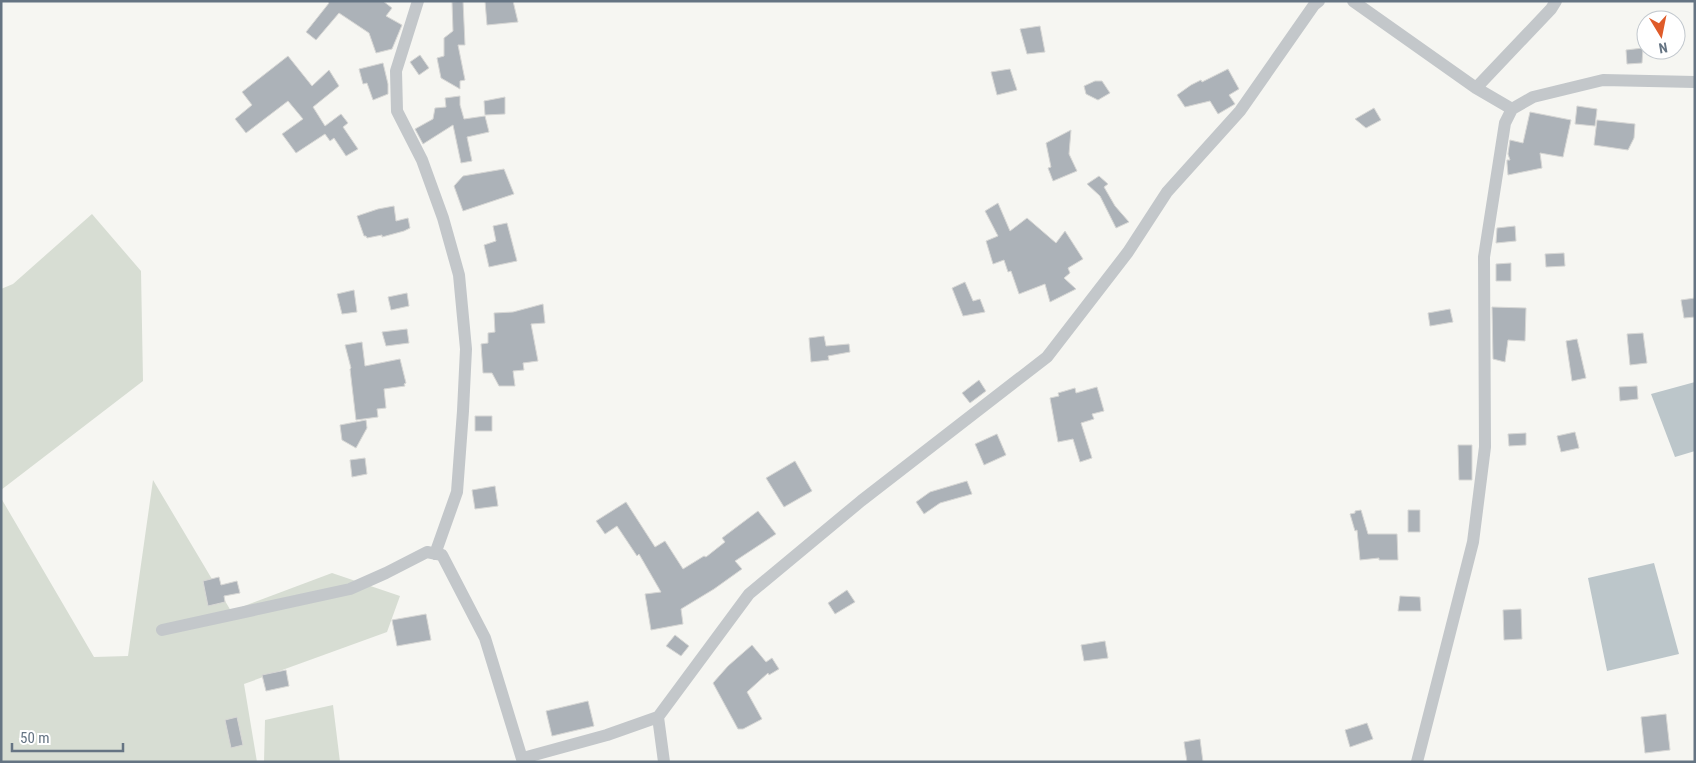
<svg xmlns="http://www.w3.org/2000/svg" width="1696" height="763" viewBox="0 0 1696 763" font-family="'Roboto Condensed',sans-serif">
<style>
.green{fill:#d7ddd3}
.water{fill:#bcc6ca}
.building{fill:#acb2b8;stroke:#d7d7d5}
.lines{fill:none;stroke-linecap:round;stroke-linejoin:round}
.minor{stroke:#c3c7ca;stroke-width:12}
</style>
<rect width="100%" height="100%" fill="#f6f6f2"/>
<!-- green -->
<path class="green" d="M92,214l49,57 2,110 -142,109v-201l12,-5z
M153,480l78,131 101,-38 68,23 -13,36 -143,52 13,78h-256v-264l93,159 34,-1z
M333,705l7,57h-76l1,-42z"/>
<!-- water -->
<path class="water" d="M1695,382v69l-20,6 -24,-63z
M1654,563l25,91 -72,17 -19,-93z"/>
<!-- building -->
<path class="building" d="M327,1h56l9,7 -6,8 16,9 -10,24 -16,4 -7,-20 -30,-20 -23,27 -10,-8 23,-29z
M463,1l2,44h-7l7,35 -5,1v8l-19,-11 -4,-20 7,-2v-18l9,-7 -1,-29z
M485,1h28l5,21 -31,3z
M1040,26l5,26 -18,2 -7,-25z
M1643,48l-1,15 -15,1 -1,-14z
M420,55l9,13 -10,7 -9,-13z
M288,56l24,30 17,-16 10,16 -26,21 12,19 16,-12 7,9 -5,4 15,22 -12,7 -12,-18 -4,3 -5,-7 -29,19 -14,-19 21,-15 -15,-18 -42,32 -11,-14 17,-14 -10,-13z
M383,63l5,21v10l-15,6 -6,-17 -4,1 -4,-15z
M1010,69l7,21 -20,5 -6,-23z
M1228,69l11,20 -10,6 6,9 -17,10 -8,-13 -25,6 -8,-12 14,-10 10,-5 1,2z
M1095,81h7l8,12 -12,7 -12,-6 -2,-8z
M460,96v9l4,14 21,-3 4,16 -22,5 5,24 -11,2 -8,-38 -30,19 -8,-15 18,-10 2,-11 11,-1 -1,-9z
M505,97v17l-20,1 -1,-14z
M1577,106l20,3 -2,17 -20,-2z
M1374,108l7,12 -15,8 -11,-9z
M1530,112l41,8 -8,37 -23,-4 2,15 -34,7 -1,-12v-3h3l-2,-6 2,-14 13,3z
M1597,120l38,4 -1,14 -6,12 -34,-5z
M1071,130l-2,24 8,17 -24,10 -5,-13 3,-1 -5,-24z
M504,169l10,25 -51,17 -9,-25 9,-10z
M1099,176l9,8 -4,3 11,19 14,16 -13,6 -16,-32 -13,-12z
M998,203l12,28 17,-13 29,25 9,-12 18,28 -15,9 2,5 -6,5 12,11 -26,13 -5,-18 -26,10 -8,-23 -3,1 -4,-12 -11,4 -7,-23 12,-5 -13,-25z
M394,206l2,15 12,-3 2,10 -6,3 -22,6v-2l-15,3 -1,-2h-2l-7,-20 21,-7z
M507,223l10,38 -28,6 -5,-22 12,-4 -3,-15z
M1515,226l1,15 -20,2 1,-15z
M1564,253l1,13 -19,1 -1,-13z
M1511,263v18h-15v-17z
M965,282l8,19 7,-2 5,13 -22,4 -11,-28z
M354,290l3,22 -15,2 -5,-20z
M407,293l2,13 -18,4 -3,-13z
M1695,298v19l-11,1 -3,-18z
M543,304l2,19 -14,1 7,37 -15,2 1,7 -11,1 2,15h-16l-7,-13h-9l-2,-29 7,-1v-10l7,-1 -1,-19 19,-1z
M1492,307l34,1 -1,33 -17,-1 -3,22 -12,-3z
M1450,309l3,13 -23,4 -2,-13z
M407,329l2,14 -23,3 -4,-14z
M1643,333l4,30 -17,2 -3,-31z
M824,336l2,10 23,-2 1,8 -22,4 1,4 -18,2 -2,-24z
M1577,339l9,39 -14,3 -6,-40z
M362,342l3,24 35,-7 6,24 -2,1 1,2 -21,3 2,19 -9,1 1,8 -22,3 -6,-51 1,-1 -6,-23z
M979,380l7,11 -16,12 -8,-10z
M1637,386l1,13 -18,2 -1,-14z
M1097,387l7,24 -12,3 2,5 -13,4 11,35 -12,4 -7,-23 -15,3 -8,-44 9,-2 -1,-3 17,-5 1,5z
M475,416h17v15h-17z
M366,420l1,8 -11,20 -14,-8 -2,-15z
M1575,432l4,16 -18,4 -4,-16z
M1526,433v12l-17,1 -1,-12z
M997,434l9,21 -22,10 -9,-21z
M1458,445h14v35h-13z
M365,458l2,16 -15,3 -2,-17z
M795,461l17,30 -28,16 -18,-29z
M967,481l5,13 -32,9 -16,11 -8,-12 14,-10z
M495,486l3,20 -23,3 -3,-19z
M626,502l29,45 10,-6 18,28 21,-13 2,1 19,-15 -3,-4 36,-27 18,23 -41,27 7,8 -28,20 -33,20 2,15 -32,6 -6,-36 16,-2 -22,-38 -2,2 -20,-30 -12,8 -9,-13z
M1361,510l7,24h29l1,26h-19v-2l-19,2 -3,-30 -2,1 -5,-17 5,-1v-2z
M1408,510h12v22h-12z
M219,577l2,8 16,-4 3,12 -16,3 1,6 -17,4 -5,-25z
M847,590l8,12 -20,12 -7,-11z
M1400,596l20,1 1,14h-23z
M1521,609l1,30 -18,1 -1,-30z
M426,614l5,26 -34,6 -5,-26z
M675,635l14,11 -8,10 -15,-10z
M1105,641l3,17 -24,3 -3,-16z
M752,645l14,17 6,-4 7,11 -10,6 -1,-2 -21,19 15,27 -19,10h-5l-25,-46 15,-17z
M286,670l3,16 -23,5 -4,-16z
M588,701l6,25 -42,10 -6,-25z
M1666,714l4,36 -25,3 -4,-36z
M237,717l6,28 -12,3 -6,-28z
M1367,723l6,16 -23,8 -5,-17z
M1200,739l3,23h-16l-3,-20z"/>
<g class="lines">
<!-- minor -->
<path class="minor" d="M418,1l-22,70 1,40 25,49 21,58 16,57 7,74 -3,62 -6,81 -22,62
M1353,1l123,87 36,21
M1476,88l75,-79 5,-8
M162,630l188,-41 36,-16 41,-21 15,3 43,83 38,124
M658,717l6,45
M523,758l84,-23 51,-18 91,-123 112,-93 186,-144 81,-105 39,-60 73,-81 74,-106 5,-4
M1417,762l56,-220 12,-95 -1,-190 21,-134 7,-14 21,-12 70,-17 92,2"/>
</g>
<!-- border -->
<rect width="1696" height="763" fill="none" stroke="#657483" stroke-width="5"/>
<!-- north arrow -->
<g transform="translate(1661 35) rotate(170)"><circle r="24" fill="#ffffff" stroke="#c1c7cd"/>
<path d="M0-4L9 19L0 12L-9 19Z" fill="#df5b29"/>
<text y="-8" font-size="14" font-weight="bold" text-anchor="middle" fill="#657483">N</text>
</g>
<!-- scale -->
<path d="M12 743v8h111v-8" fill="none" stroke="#657483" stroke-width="2.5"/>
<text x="20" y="743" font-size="15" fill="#657483" stroke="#ffffff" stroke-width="4" paint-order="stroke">50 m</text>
</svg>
